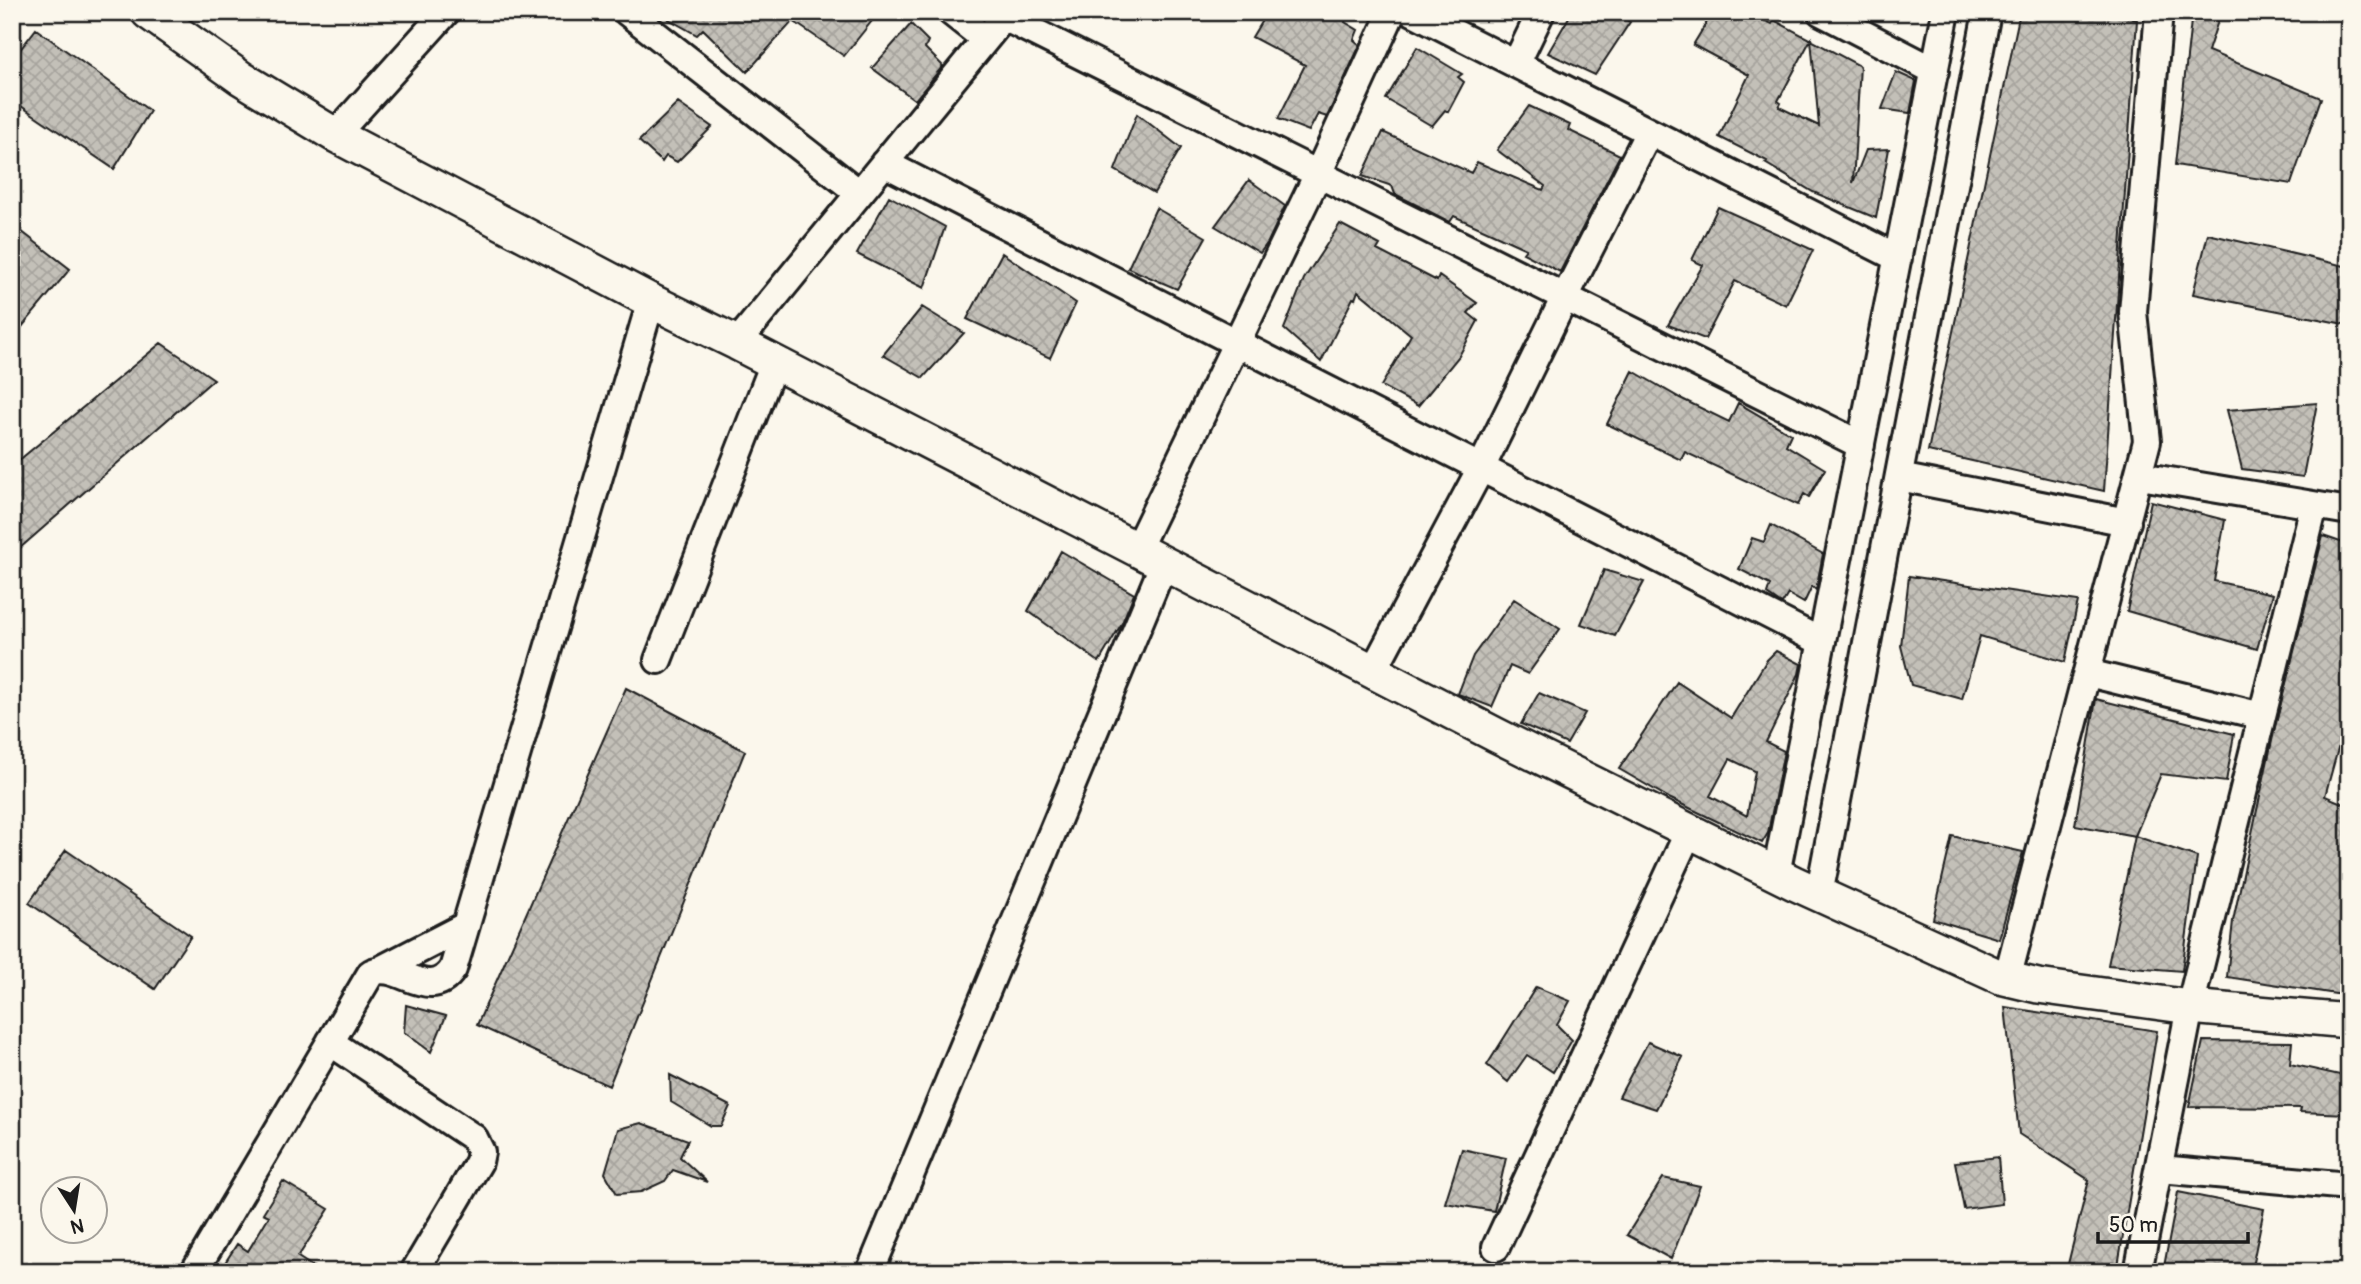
<svg xmlns="http://www.w3.org/2000/svg" width="2361" height="1284" viewBox="0 0 2361 1284" font-family="Pangolin,sans-serif">
<style>
.building{fill:url(#building-cross-hatch);stroke:#1c1c1c;stroke-width:2;fill-rule:evenodd}
.lines{fill:none;stroke-linecap:round;stroke-linejoin:round}
.minor-casing{stroke:#1c1c1c;stroke-width:32}
.major-casing{stroke:#1c1c1c;stroke-width:38}
.minor{stroke:#fbf7ec;stroke-width:26}
.major{stroke:#fbf7ec;stroke-width:33}
</style>
<defs>
<pattern id="building-cross-hatch" width="8" height="8" patternUnits="userSpaceOnUse" patternTransform="scale(1.75)"><rect width="8" height="8" fill="#c3c0b8"/><path d="M0 0l8 8M0 8l8-8" fill="none" stroke="#a7a49e"/></pattern>
</defs>
<rect width="100%" height="100%" fill="#fbf7ec"/>
<filter id="ink" filterUnits="userSpaceOnUse"><feTurbulence type="fractalNoise" baseFrequency=".0143" numOctaves="2"/><feDisplacementMap in="SourceGraphic" scale="14" xChannelSelector="R" yChannelSelector="G"/><feConvolveMatrix kernelMatrix="1 2 1 2 8 2 1 2 1" color-interpolation-filters="sRGB"/></filter>
<g filter="url(#ink)">
<!-- building -->
<path class="building" d="M656,12h223l-35,44 -51,-35 -46,51 -44,-43 -6,6z
M1267,12h82l-4,10 13,8 -4,10 6,5 -33,72 -9,-3 -9,17 -31,-12 27,-54 -53,-28z
M1572,12h22l12,7 3,-7h3l18,10 -35,53 -47,-22z
M1713,12h34l25,12 2,-4 86,46 -7,117 13,-33 23,-1 -13,69 -63,-26 -48,-29 2,-2 -48,-24 30,-62 -56,-30zM1811,39l8,87 -40,-19 2,-4 -3,-2z
M2020,12h88l29,8 -33,471 -176,-40z
M2192,12h29l-13,39 113,47 -30,86 -116,-19z
M911,24l17,17 -3,7 18,18 -28,34 -43,-32z
M36,29l114,82 -36,58 -102,-69v-40z
M1417,47l45,27 -4,3 6,5 -16,30 -3,-2 -13,16 -46,-27z
M1896,72l20,9 -6,32 -28,-4z
M678,103l34,24 -35,35 -11,-6 -4,6 -23,-21z
M1529,106l41,19 -2,5 52,25 -60,117 -37,-19 3,-4 -72,-33 -4,6 -55,-28 -3,-8 -30,-10 21,-44 88,41 6,-11 66,28 2,-4 -48,-36z
M1137,114l44,34 -27,45 -39,-23z
M1249,180l36,26 -17,36 -8,11 -45,-27z
M889,196l56,31 -21,61 -67,-34z
M1718,207l95,43 -27,55 -51,-24 -30,58 -37,-14 35,-60 -11,-5z
M1156,208l50,29 -29,52 -49,-21z
M12,224l58,45 -58,70z
M1340,224l40,21 -3,5 60,31 2,-5 38,27 -9,10 10,8 -19,35 -41,50 -37,-20 30,-51 -53,-44 -3,8 -2,-1 -32,64 -37,-33 20,-50z
M2208,234l141,33v58l-156,-31z
M1002,253l74,50 -26,55 -83,-39z
M922,307l42,26 -41,45 -40,-23z
M161,343l53,36 -202,176v-89z
M1633,371l47,27 49,24 9,-19 53,31 -5,11 39,24 -16,28 -5,-3 -6,11 -113,-53 -4,8 -74,-36z
M2317,403l-14,74 -61,-8 -15,-59z
M2151,501l74,19 -11,61 59,13 -16,55 -130,-38z
M1771,525l52,29 -7,36 -4,-4 -8,17 -16,-9 -6,10 -2,-1 -13,-9 3,-9 -31,-16 13,-31 12,4z
M2323,536l26,9v164l-24,87 24,10v190l-122,-19 6,-56 42,-194z
M1061,551l73,43 -12,29 -23,39 -71,-51z
M1604,570l40,12 -29,54 -34,-12z
M1909,576l169,25 -13,61 -85,-26 -18,63 -51,-14 -10,-39z
M1514,599l46,30 -32,45 -18,-8 -18,41 -34,-13 15,-38z
M1776,651l25,13 -2,10 -33,68 18,9 -16,82 -6,10 -91,-44 -52,-30 58,-87 54,36 36,-58zM1730,759l25,12 -8,45 -37,-20z
M626,688l119,63 -136,335 -132,-61z
M1539,693l46,20 -18,31 -46,-20z
M2096,699l138,35 -8,48 -65,-8 -26,62 -60,-11z
M1952,836l71,16 -24,87 -66,-20z
M2135,836l62,21 -15,114 -74,-6z
M66,850l125,86 -36,53 -126,-86z
M1536,987l34,14 -13,24 15,15 -19,32 -26,-17 -19,27 -21,-17z
M406,1005l40,11 -15,36 -27,-20z
M2005,1007l152,24 -40,241h-51l23,-92 -70,-46z
M2203,1041l89,1 -2,22 59,13v37l-49,-2 1,-4 -112,-1z
M1648,1042l35,15 -27,52 -37,-12z
M670,1075l60,31 -9,20h-10l-40,-24z
M641,1123l47,17 -8,17 27,25 -34,-12 -8,11 -24,11 -24,2 -12,-21 13,-44z
M1462,1149l44,9 -12,53 -49,-8z
M1998,1157l4,47 -38,5 -9,-47z
M1663,1178l37,8 -29,73 -44,-24z
M283,1181l46,28 -31,48 23,15h-88l-10,-6 14,-22 11,7 21,-35 -6,-3z
M2178,1192l86,17 -13,63h-88z"/>
<g class="lines">
<defs>
<path id="minor" d="M627,12l232,181
M951,12l34,27
M1413,12l485,246
M1821,12l114,59
M1004,17l857,428
M1516,64l25,-52
M335,135l111,-123
M884,163l938,479
M737,343l271,-331
M2140,476l209,35
M1899,477l228,45
M1137,549l181,-375 74,-162
M658,660l116,-297
M1373,671l108,-203 84,-171 84,-165
M2088,673l174,43
M1776,874l170,-862
M1819,895l168,-883
M380,970l85,-44
M2007,979l138,-530 2,-8 -14,-129 26,-300
M330,1042l144,96 7,14 -2,10 -65,110
M2160,1169l189,17
M1496,1247l193,-416
M194,1272l177,-299c26,-14 58,32 82,-4l198,-668
M870,1272l294,-709
M2138,1272l52,-265 124,-501"/>
<path id="major" d="M148,12l93,66 94,57 316,166 86,42 759,392 298,148 206,94 38,9 152,21 159,14"/>
</defs>
<!-- minor casing -->
<use href="#minor" class="minor-casing"/>
<!-- major casing -->
<use href="#major" class="major-casing"/>
<!-- minor -->
<use href="#minor" class="minor"/>
<!-- major -->
<use href="#major" class="major"/>
</g>
</g>
<!-- margin -->
<rect width="2361" height="1284" fill="none" stroke="#fbf7ec" stroke-width="42"/>
<rect x="21" y="21" width="2319" height="1242" fill="none" stroke="#1c1c1c" stroke-width="2.5" filter="url(#ink)"/>
<!-- north arrow -->
<g transform="translate(74 1210) rotate(168)"><circle r="33" fill="#fbf7ec" stroke="#a29f99" stroke-width="2"/>
<path d="M0-5L12 26L0 18L-12 26Z" fill="#1c1c1c"/>
<text y="-10" font-size="19" font-weight="bold" text-anchor="middle" fill="#1c1c1c">N</text>
</g>
<!-- scale -->
<path d="M2098 1232v10h150v-10" fill="none" stroke="#1c1c1c" stroke-width="3.5"/>
<text x="2109" y="1232" font-size="21" fill="#1c1c1c" stroke="#fbf7ec" stroke-width="5" paint-order="stroke">50 m</text>
</svg>
